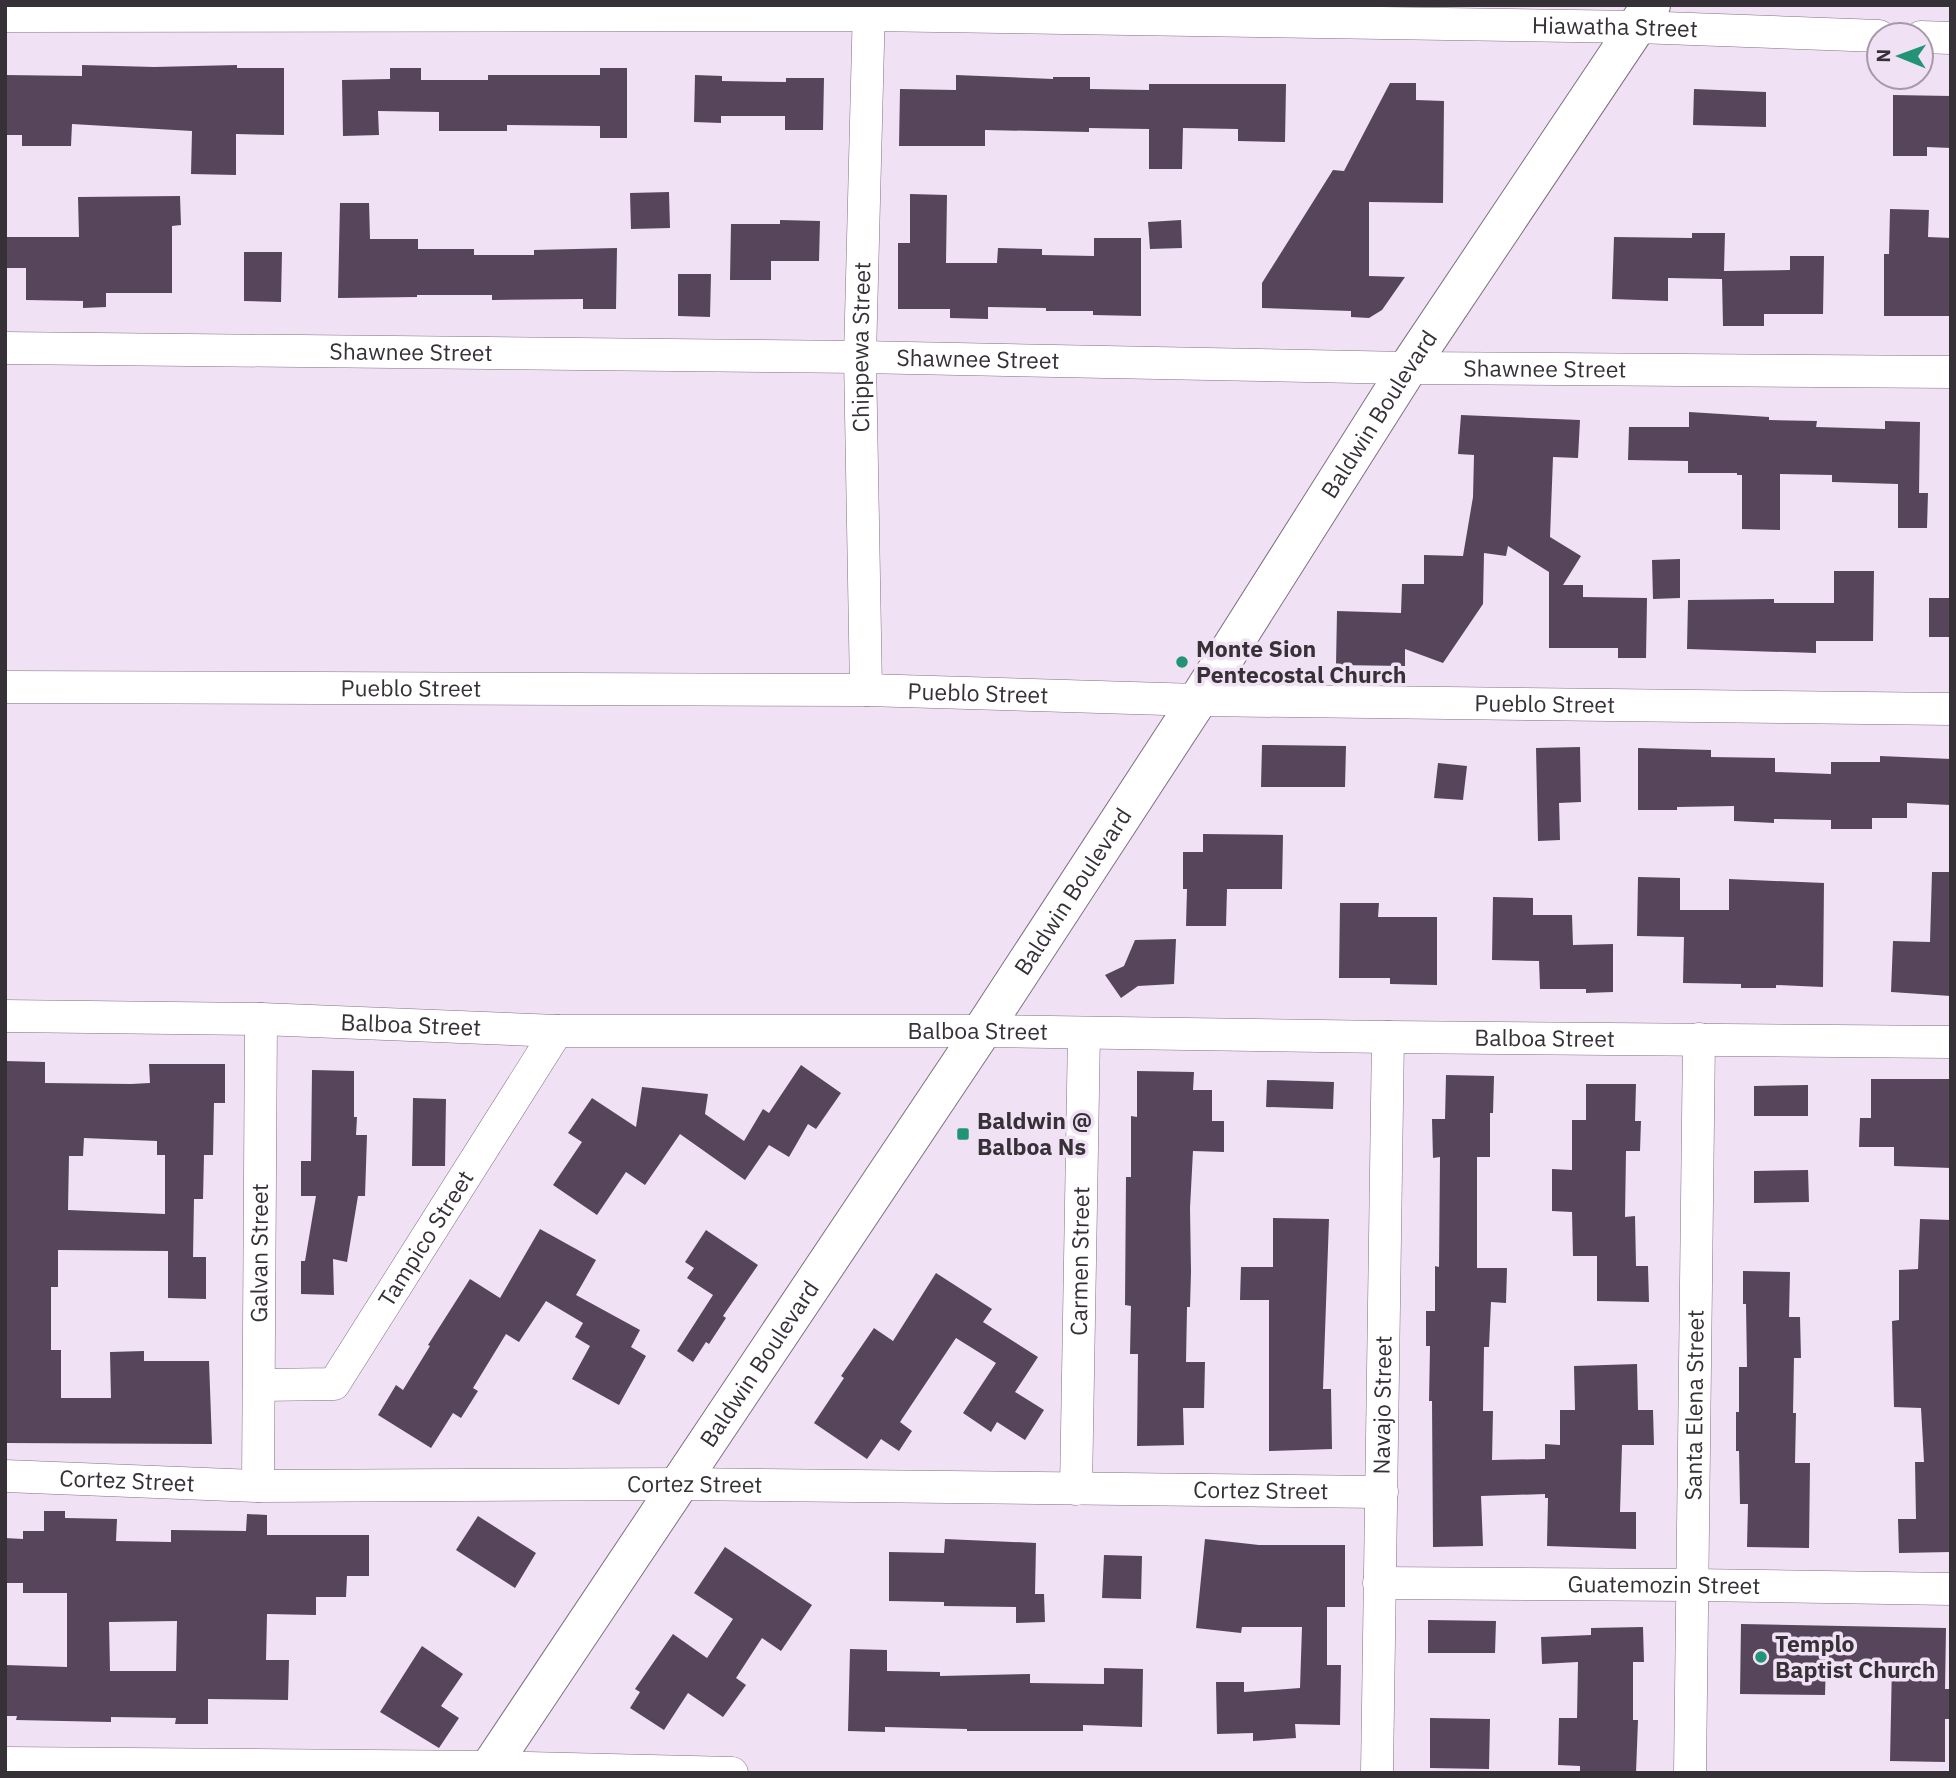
<svg xmlns="http://www.w3.org/2000/svg" width="1956" height="1778" viewBox="0 0 1956 1778" font-family="'IBM Plex Sans',sans-serif">
<style>
.building{fill:#57465b;fill-rule:evenodd}
.lines{fill:none;stroke-linecap:round;stroke-linejoin:round}
.street-casing{stroke:#7f7182;stroke-width:33}
.secondary-casing{stroke:#7f7182;stroke-width:40}
.street{stroke:#fff;stroke-width:32}
.secondary{stroke:#fff;stroke-width:38}
.poi-dot{fill:#239375;stroke:#f1e1f5;stroke-width:2.5}
.labels{text-anchor:middle;stroke-width:7;stroke-linejoin:round;paint-order:stroke}
.street-label{font-size:23px;fill:#363037;stroke:#f1e1f5}
.poi-label{font-size:23px;font-weight:bold;fill:#363037;stroke:#f1e1f5;text-anchor:start}
</style>
<rect width="100%" height="100%" fill="#f1e1f5"/>
<!-- building -->
<path class="building" d="M82,65l72,2 83,-2v3h47v67l-48,-1v41l-45,-1 1,-43 -120,-7 -1,22h-49v-11h-17v-60l77,1z
M390,68h31v12h67v-5h112v-7h27v70h-27v-12l-93,-1v6h-68v-19l-61,-1 1,24 -36,1 -1,-56 48,-1z
M695,75l27,1v5l64,1v-4h38l-1,52h-38v-14h-64v7l-27,-1z
M956,75l97,4v-2h37v12l59,1v-6h137l-1,58 -47,-1v-12l-55,-1 -1,41h-33v-40l-60,-1v4l-104,-2v16h-86l1,-57 56,1z
M1390,83h26v17l28,1 -1,102 -74,-1v74l36,1 -23,33 -13,8 -18,-1v-6l-89,-3v-25l71,-113 11,1z
M1694,89l72,3v35l-73,-2z
M1893,95l58,1v52l-24,-1v9h-34z
M669,192l1,36 -39,1 -1,-36z
M910,194l37,1 -1,68h51l1,-15 44,1v6l52,1v-18h47v78l-48,-1v-4h-47v-3l-58,-1v12l-38,-1v-9h-52v-66h12z
M180,196l1,29 -9,1v67h-66v14l-23,1v-7l-57,-1v-32h-21v-31h74l-1,-40z
M340,203h29l1,36h48v10h56v6h60v-5l83,-2 -1,61h-33v-10l-91,1v-5h-75v2l-79,1z
M1890,209l39,1 -1,27 23,1v78h-67v-62h5z
M780,220l40,1 -1,40h-48v19h-41l1,-56h49z
M1181,220l1,28 -32,1 -2,-27z
M1692,233h33l-1,38 66,-1v-14h34l-1,58h-59v12h-41l-1,-47 -54,-1v23l-56,-2 2,-62 78,1z
M244,252h38l-1,50 -37,-1z
M678,274h33l-1,43 -32,-1z
M1689,412l80,5v3l48,1 -1,6 69,2v-8l35,1 -1,71h9l-1,35h-29v-44l-66,-2v-7l-52,-1v56l-38,-1v-54h-5v-2h-49v-12l-60,-1 1,-33h60z
M1461,415l119,5 -2,38 -25,-1 -3,80 31,19 -18,29h20v12l64,1 -1,60h-28v-10h-69v-76l-41,-26 -2,10 -22,-3 -1,51 -40,59 -38,-14v17l-69,-1 1,-54 64,2 1,-29h22v-29l39,1 10,-59 1,-42 -16,-1z
M1680,559v39l-27,1 -1,-39z
M1834,571h40l-1,70h-57v12l-129,-4 1,-49 86,-1v4h60z
M1929,598h22v39h-22z
M1262,745l84,1 -1,41h-84z
M1580,747l1,55 -22,1 1,37 -22,1 -2,-93z
M1638,748l73,2v7l64,1v14l56,2v-12h49v-6l71,3v46l-44,-2v15h-35v11h-41v-9l-57,-1v4l-40,-2v-15l-57,1v3h-39z
M1438,763l29,3 -4,34 -29,-2z
M1203,834l80,1 -1,54h-55l-1,37h-40l1,-37h-4v-37h20z
M1932,872h19v124l-60,-4 2,-51 37,1z
M1638,877l42,1v32h49v-31l95,4 -1,104 -47,-2v3h-35v-4l-58,-1 1,-46 -47,-1z
M1493,897l40,1v17h39l1,30 40,-1v48l-27,1v-4h-46l-1,-28 -47,-1z
M1340,903h39l-1,14h59v68l-47,-1v-6h-51z
M1176,939l-2,45 -36,2 -17,12 -16,-23 19,-9 11,-26z
M5,1061l40,1v21l86,1 19,-1 -1,-19h76v39h-11l-1,52h-9l-1,44h-9l-1,58h13v42l-38,-1v-47l-110,-1v37h-7v63h10v48h50l-1,-46 34,-1v10h65l3,83 -207,-1zM84,1138l73,3v14h8v59l-97,-4 1,-54h14z
M801,1065l40,28 -25,36 -8,-5 -19,33 -20,-12 -24,35 -65,-46 -35,51 -19,-13 -29,43 -44,-30 29,-43 -14,-9 24,-35 44,29 6,-40 66,7 -3,20 39,27 19,-32 6,4z
M312,1070l42,1v46h3l-1,18h11l-2,61h-7l-11,66 -14,-3 1,36 -33,-1v-33h4l11,-65h-15v-35h10z
M1137,1071l57,1 -1,18h19v31h12v31l-31,-1 -3,57 1,64 -1,35h-3l-1,55h19l-1,46h-21l1,37 -47,1 1,-92h-8l1,-48 -6,-1 1,-128h5v-61l6,1z
M1446,1075l48,1 -1,37h-3v44h-13v111h30l-1,35 -15,-1 -2,45h-5l-1,64h10l-1,49 53,-1v-15l15,1v-35h15l-1,-44 63,-2 1,46h15l1,35h-32l-2,67h16v37l-89,-3 1,-48h-3v-4l-64,2 2,50 -50,1 -1,-146h-3l1,-55h-4v-35h9v-45l4,1 1,-110 -7,1 -1,-39h13z
M1871,1079h80v89l-57,-2v-19h-35l1,-29h11z
M1267,1080l67,2 -1,27 -67,-2z
M1586,1084h50l-1,37h6l-1,30h-14l-1,66 10,-1 1,50h12l1,36 -52,-1v-45h-24l-1,-44 -20,-1v-42l20,1v-50h14z
M1808,1085v31h-54v-30z
M413,1098l33,1 -1,67h-33z
M1808,1170l1,32 -55,1v-32z
M1273,1218l56,1 -6,170h8l1,60 -63,2v-151h-29l1,-33h32z
M1920,1219l31,1v332l-52,1 -1,-34h18l-1,-57h9l-3,-54 -27,-1 -2,-86 7,-1v-50l19,-1z
M540,1229l56,31 -20,35 64,35 -9,17 15,9 -27,49 -47,-26 18,-33 -15,-9 8,-14 -37,-22 -27,41 -13,-8 -33,54 5,3 -17,27 -8,-5 -22,35 -53,-33 18,-30 7,5 27,-44 -2,-1 42,-66 30,19z
M706,1230l52,35 -35,51 3,2 -17,26 -3,-2 -13,20 -16,-11 36,-56 -26,-17 7,-10 -9,-6z
M1743,1271l47,1 -1,45h11l1,41h-7l-1,55h3l-1,50h15l-1,85 -62,-1 1,-43h-8l-1,-53h-3v-39h3v-45h8l-1,-63h-3z
M936,1273l56,36 -9,13 55,35 -23,35 29,18 -19,30 -28,-18 -6,10 -28,-19 33,-50 -40,-25 -56,84 12,9 -13,20 -18,-12 -14,20 -53,-36 30,-45 -3,-2 33,-48 19,13z
M44,1511h21v7l52,1 -1,22 55,1v-12l75,1 1,-17 20,1v20h102v41h-22l-1,21h-30v18l-49,-1 -1,46h23l-1,40 -80,-1v25h-33l1,-6 -65,-1v5l-95,-2 1,-4h-12v-51l62,2v-74h-44v-10h-18v-45l18,1v-8h21zM177,1621l-1,50h-66l-1,-49z
M478,1516l58,37 -21,35 -59,-38z
M945,1539l91,4 -1,51h9l1,28 -29,1v-16l-72,-1v-4l-55,-1v-49l55,1z
M1205,1539l54,6h86v62h-18v58h14l-1,60 -45,-1 1,14 -43,3v-8l-36,1 -1,-52h28v10l56,-4 2,-61h-60l-1,6 -45,-5z
M725,1547l87,58 -31,46 -19,-13 -26,40 10,7 -23,32 -35,-24 -24,37 -34,-22 10,-16 -5,-3 38,-55 34,24 26,-39 -39,-26z
M1104,1555l38,1 -1,43 -39,-1z
M1428,1620l68,1 -1,32h-67z
M1741,1624l205,4 -1,61h6v30h-6v43l-55,-1 2,-98 -66,-2 -1,34 -85,-1z
M1643,1627l1,35h-11v58h5l-2,53h-56v-7l-22,-1 1,-47h18l1,-56 -36,2 -1,-27 50,-2v-7z
M422,1646l41,28 -22,32 18,12 -20,30 -59,-36z
M850,1649l37,1v21l53,1v4l90,-2v9l74,1v-16l39,1 -1,58 -59,-2v6h-116v-2l-82,-2v5l-37,-1z
M1430,1718l60,1 -1,50 -59,-1z"/>
<g class="lines">
<defs>
<g id="street">
<path id="s1" d="M5,16l864,-1 768,12 242,9"/>
<path d="M1921,37l30,1"/>
<path id="s2" d="M5,348l855,9 548,11 543,4"/>
<path id="s3" d="M5,687l861,3 332,10 753,9"/>
<path id="s4" d="M866,690l-6,-333 9,-352"/>
<path id="s5" d="M5,1016l256,3 296,12h425l406,6 563,5"/>
<path id="s6" d="M259,1385l75,-1 223,-353"/>
<path id="s7" d="M5,1476l253,10 423,-2 701,8"/>
<path id="s8" d="M258,1486l3,-467"/>
<path id="s9" d="M1076,1489l8,-456"/>
<path id="s10" d="M1379,1583l314,2 258,4"/>
<path d="M5,1763l485,4 242,6"/>
<path id="s11" d="M1377,1773l11,-736"/>
<path id="s12" d="M1690,1773l9,-734"/>
</g>
<g id="secondary">
<path id="s13" d="M486,1773l496,-742 216,-331 210,-332 243,-363"/>
</g>
</defs>
<!-- street casing -->
<use href="#street" class="street-casing"/>
<!-- secondary casing -->
<use href="#secondary" class="secondary-casing"/>
<!-- street -->
<use href="#street" class="street"/>
<!-- secondary -->
<use href="#secondary" class="secondary"/>
</g>
<!-- markers -->
<g class="poi-dot">
<circle cx="1182" cy="662" r="7"/>
<rect x="956" y="1127" width="14" height="14" rx="3.5"/>
<circle cx="1761" cy="1657" r="7"/>
</g>
<g class="labels">
<!-- street labels -->
<g class="street-label">
<text dy="8" stroke="none"><textPath href="#s1" startOffset="1610">Hiawatha Street</textPath></text>
<text dy="8" stroke="none"><textPath href="#s4" startOffset="343">Chippewa Street</textPath></text>
<text dy="8" stroke="none"><textPath href="#s2" startOffset="406">Shawnee Street</textPath></text>
<text dy="8" stroke="none"><textPath href="#s2" startOffset="973">Shawnee Street</textPath></text>
<text dy="8" stroke="none"><textPath href="#s2" startOffset="1540">Shawnee Street</textPath></text>
<text dy="8" stroke="none"><textPath href="#s13" startOffset="1626">Baldwin Boulevard</textPath></text>
<text dy="8" stroke="none"><textPath href="#s3" startOffset="406">Pueblo Street</textPath></text>
<text dy="8" stroke="none"><textPath href="#s3" startOffset="973">Pueblo Street</textPath></text>
<text dy="8" stroke="none"><textPath href="#s3" startOffset="1540">Pueblo Street</textPath></text>
<text dy="8" stroke="none"><textPath href="#s13" startOffset="1059">Baldwin Boulevard</textPath></text>
<text dy="8" stroke="none"><textPath href="#s5" startOffset="406">Balboa Street</textPath></text>
<text dy="8" stroke="none"><textPath href="#s5" startOffset="973">Balboa Street</textPath></text>
<text dy="8" stroke="none"><textPath href="#s5" startOffset="1540">Balboa Street</textPath></text>
<text dy="8" stroke="none"><textPath href="#s6" startOffset="247">Tampico Street</textPath></text>
<text dy="8" stroke="none"><textPath href="#s8" startOffset="233">Galvan Street</textPath></text>
<text dy="8" stroke="none"><textPath href="#s9" startOffset="228">Carmen Street</textPath></text>
<text dy="8" stroke="none"><textPath href="#s13" startOffset="492">Baldwin Boulevard</textPath></text>
<text dy="8" stroke="none"><textPath href="#s11" startOffset="368">Navajo Street</textPath></text>
<text dy="8" stroke="none"><textPath href="#s12" startOffset="368">Santa Elena Street</textPath></text>
<text dy="8" stroke="none"><textPath href="#s7" startOffset="122">Cortez Street</textPath></text>
<text dy="8" stroke="none"><textPath href="#s7" startOffset="690">Cortez Street</textPath></text>
<text dy="8" stroke="none"><textPath href="#s7" startOffset="1256">Cortez Street</textPath></text>
<text dy="8" stroke="none"><textPath href="#s10" startOffset="285">Guatemozin Street</textPath></text>
</g>
<!-- poi labels -->
<g class="poi-label">
<text x="1196" y="657">Monte Sion<tspan x="1196" dy="26">Pentecostal Church</tspan></text>
<text x="977" y="1129">Baldwin @<tspan x="977" dy="26">Balboa Ns</tspan></text>
<text x="1775" y="1652">Templo<tspan x="1775" dy="26">Baptist Church</tspan></text>
</g>
</g>
<!-- border -->
<rect width="1956" height="1778" fill="none" stroke="#363037" stroke-width="14"/>
<!-- north arrow -->
<g transform="translate(1900 56) rotate(271)"><circle r="33" fill="#f1e1f5" stroke="#a69aa9" stroke-width="2"/>
<path d="M0-5L12 26L0 18L-12 26Z" fill="#239375"/>
<text y="-10" font-size="19" font-weight="bold" text-anchor="middle" fill="#363037">N</text>
</g>
</svg>
